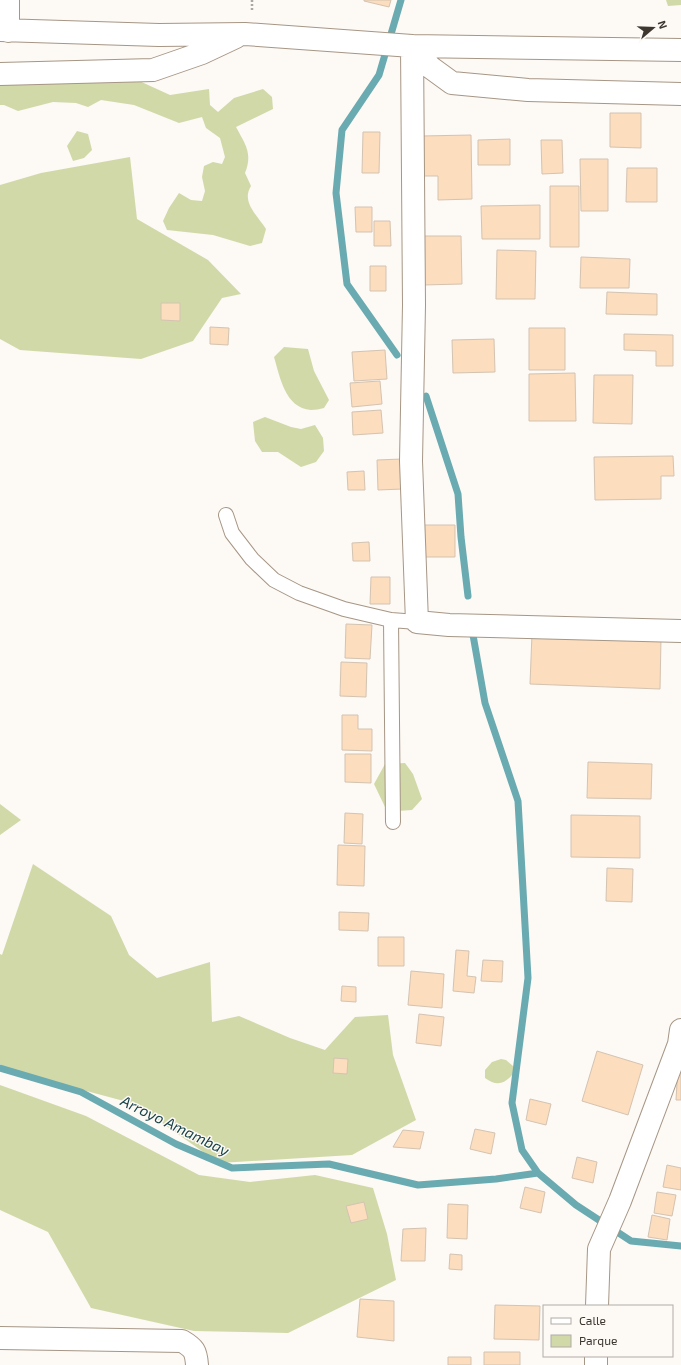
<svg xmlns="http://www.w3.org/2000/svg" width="681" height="1365" viewBox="0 0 681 1365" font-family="'Exo 2',sans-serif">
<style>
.green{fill:#d2d9a8}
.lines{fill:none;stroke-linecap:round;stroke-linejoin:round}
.stream{stroke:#6aaab1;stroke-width:7}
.building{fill:#fcddbd;stroke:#d4c3b1}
.service-casing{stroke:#a69685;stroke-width:16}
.minor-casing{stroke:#a69685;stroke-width:24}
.path{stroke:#aba7a1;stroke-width:2.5;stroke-dasharray:2 2;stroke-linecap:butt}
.service{stroke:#fff;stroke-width:14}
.minor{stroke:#fff;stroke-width:22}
.labels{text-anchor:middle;stroke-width:3;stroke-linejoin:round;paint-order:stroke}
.water-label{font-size:15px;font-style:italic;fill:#174349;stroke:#fdf9f5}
</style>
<rect width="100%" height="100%" fill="#fdf9f5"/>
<!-- green -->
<path class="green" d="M666,0h15v5l-13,1z
M124,74l46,21 39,-6 1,16 8,7 16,-14 29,-9 9,8 1,12 -37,18c9,17 17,26 9,46l6,13c-10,16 6,29 15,43l-4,14 -12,3 -37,-11 -46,-5 -4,-9 6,-13 10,-15 12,7 11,1 3,-10 -3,-14 2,-11 9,-4 9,2 3,-7 -5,-19 -14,-10 -4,-11 -23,6 -45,-18 -33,-5 -13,7 -12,-4 -23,-1 -35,9 -14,-6h-4v-20l21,-3 23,2 27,-2 32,1z
M77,131l11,3 4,16 -8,8 -11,3 -6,-15z
M130,157l7,62 71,41 33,34 -19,4 -29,43 -52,18 -121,-9 -20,-11v-154l41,-12z
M284,347l24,2 6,22 15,29 -5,8c-4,1 -9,2 -13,2 -26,-2 -31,-33 -37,-53z
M265,417l26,10 10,2 14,-4 8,13 1,13 -8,11 -15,5 -23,-15h-16l-7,-11 -2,-19z
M405,763l8,11 9,25 -10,11 -15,1 -12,-4 -11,-23 11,-20z
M0,804l21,16 -21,15z
M33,864l78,52 18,39 28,23 53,-16 2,60 27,-6 51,22 35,12 30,-33 33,-2 5,40 23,65 -64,35 -133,8 -84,-59 -127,-34 -8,-6v-110l2,1z
M501,1059l5,1 7,6v8c-9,11 -17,12 -28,4v-8l7,-8z
M0,1085l86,31 113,59 51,7 65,-7 58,13 14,46 9,46 -108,53 -94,-2 -103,-23 -43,-76 -48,-22z"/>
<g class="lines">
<!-- stream -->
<path class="stream" d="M397,355l-50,-71 -11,-91 6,-63 37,-55 22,-75
M426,396l32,98 3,43 7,59
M473,635l12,68 33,98 10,177 -16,125 10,47 16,23
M0,1068l81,24 95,52 56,24 97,-4 89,21 78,-6 42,-6 38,32 55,36 50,5"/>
</g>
<!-- building -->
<path class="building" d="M364,0h27l-2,7 -25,-6z
M610,113h31v35l-31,-1z
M363,132h17l-1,41h-17z
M471,135l1,64 -34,1v-24h-15l-1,-40z
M510,139v26h-32v-25z
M541,140h21l1,33 -21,1z
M580,159h28v52h-27z
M627,168h30v34h-31z
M550,186h29v61h-29z
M540,205v34h-58l-1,-33z
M355,207h17v25h-16z
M374,221h16l1,25h-17z
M422,236h39l1,48 -39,1z
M497,250l39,1 -1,48h-39z
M581,257l49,2 -1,29h-49z
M370,266h16v25h-16z
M607,292l50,2v21l-51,-1z
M161,303h19v18l-19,-1z
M210,327l19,1 -1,17 -18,-1z
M529,328h36v42h-36z
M624,334l49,1v31h-17v-15l-32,-1z
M494,339l1,33 -42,1 -1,-33z
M385,350l2,29 -33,2 -2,-29z
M575,373l1,48h-47v-47z
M594,375h39l-1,49 -39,-1z
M380,381l2,23 -30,3 -2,-24z
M381,410l2,23 -30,2 -1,-23z
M673,456l1,20h-13v23l-66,1 -1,-43z
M402,459l1,30 -25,1 -1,-30z
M364,471l1,19h-17l-1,-18z
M422,525h33v32h-33z
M369,542l1,19h-17l-1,-18z
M371,577h19v27h-20z
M346,624l26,1 -2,34 -25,-1z
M532,634l129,4 -1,51 -130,-5z
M341,662l26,1 -1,34 -26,-1z
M342,715h16v14h14v22l-30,-1z
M345,754h26v29l-26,-1z
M588,762l64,2 -1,35 -64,-1z
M345,813l18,1 -1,30 -18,-1z
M571,815l69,1v42l-69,-1z
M338,845l27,1 -1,40 -27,-1z
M607,868l26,1 -1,33 -26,-1z
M339,912l30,1 -1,18 -29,-1z
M378,937h26v29h-26z
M456,950l13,1 -2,25 9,1 -2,16 -21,-2z
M483,960l20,1 -1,21 -21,-1z
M411,971l33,3 -2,34 -34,-3z
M342,986l14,1v15l-15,-1z
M419,1014l25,3 -3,29 -25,-3z
M597,1051l46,14 -15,50 -46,-14z
M334,1058l14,1 -1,15 -14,-1z
M678,1066h3v34h-5z
M530,1099l21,5 -5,21 -20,-5z
M475,1129l20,4 -4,21 -21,-5z
M403,1130l21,2 -4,17 -27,-2z
M577,1157l20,5 -4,21 -21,-5z
M667,1165l14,3v22l-18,-3z
M525,1187l20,5 -4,21 -21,-5z
M657,1192l19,3 -4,21 -18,-3z
M364,1202l4,17 -17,4 -5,-17z
M448,1204l20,1 -1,34 -20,-1z
M652,1215l18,4 -3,21 -19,-3z
M426,1228l-1,33h-24l2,-32z
M450,1254l12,1v15l-13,-1z
M360,1299l34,2v40l-37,-4z
M495,1305l45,1 -1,34 -45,-1z
M484,1352h36v13h-36z
M448,1357h23v8h-23z"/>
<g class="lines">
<defs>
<path id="service" d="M226,515l6,18 20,26 22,21 25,13 45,16 47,11
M393,822l-2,-202 26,2"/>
<path id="minor" d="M8,0v31
M0,30l159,5 86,-1 167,12 269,4
M412,46l2,259 -3,156 6,161 32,3 232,6
M412,46l18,21 22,16 76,7 153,4
M0,74l153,-4 49,-17 34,-16
M597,1306l2,-57 21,-48 59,-157 2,-14
M0,1338l182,3c12,7 14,10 15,24
M596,1365v-9"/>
</defs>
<!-- service casing -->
<use href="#service" class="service-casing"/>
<!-- minor casing -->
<use href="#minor" class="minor-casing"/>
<!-- path -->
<path class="path" d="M252,0v11"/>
<!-- service -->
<use href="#service" class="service"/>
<!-- minor -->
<use href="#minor" class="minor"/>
</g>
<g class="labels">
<!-- water labels -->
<g class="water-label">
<text transform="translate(175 1126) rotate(26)" y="5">Arroyo Amambay</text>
</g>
</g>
<!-- legend -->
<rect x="543" y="1305" width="130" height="52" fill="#fdf9f5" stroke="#b0aba6"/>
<rect x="551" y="1318" width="20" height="6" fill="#ffffff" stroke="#b0aba6"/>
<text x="579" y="1325" font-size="12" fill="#3d3730">Calle</text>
<rect x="551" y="1335" width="20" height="12" fill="#d2d9a8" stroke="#b0aba6"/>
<text x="579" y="1345" font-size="12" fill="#3d3730">Parque</text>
<!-- north arrow -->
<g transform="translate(653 28) rotate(71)" stroke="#fdf9f5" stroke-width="3" paint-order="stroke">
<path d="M0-3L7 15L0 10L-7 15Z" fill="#3d3730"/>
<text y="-6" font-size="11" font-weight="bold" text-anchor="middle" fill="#3d3730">N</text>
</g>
</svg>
